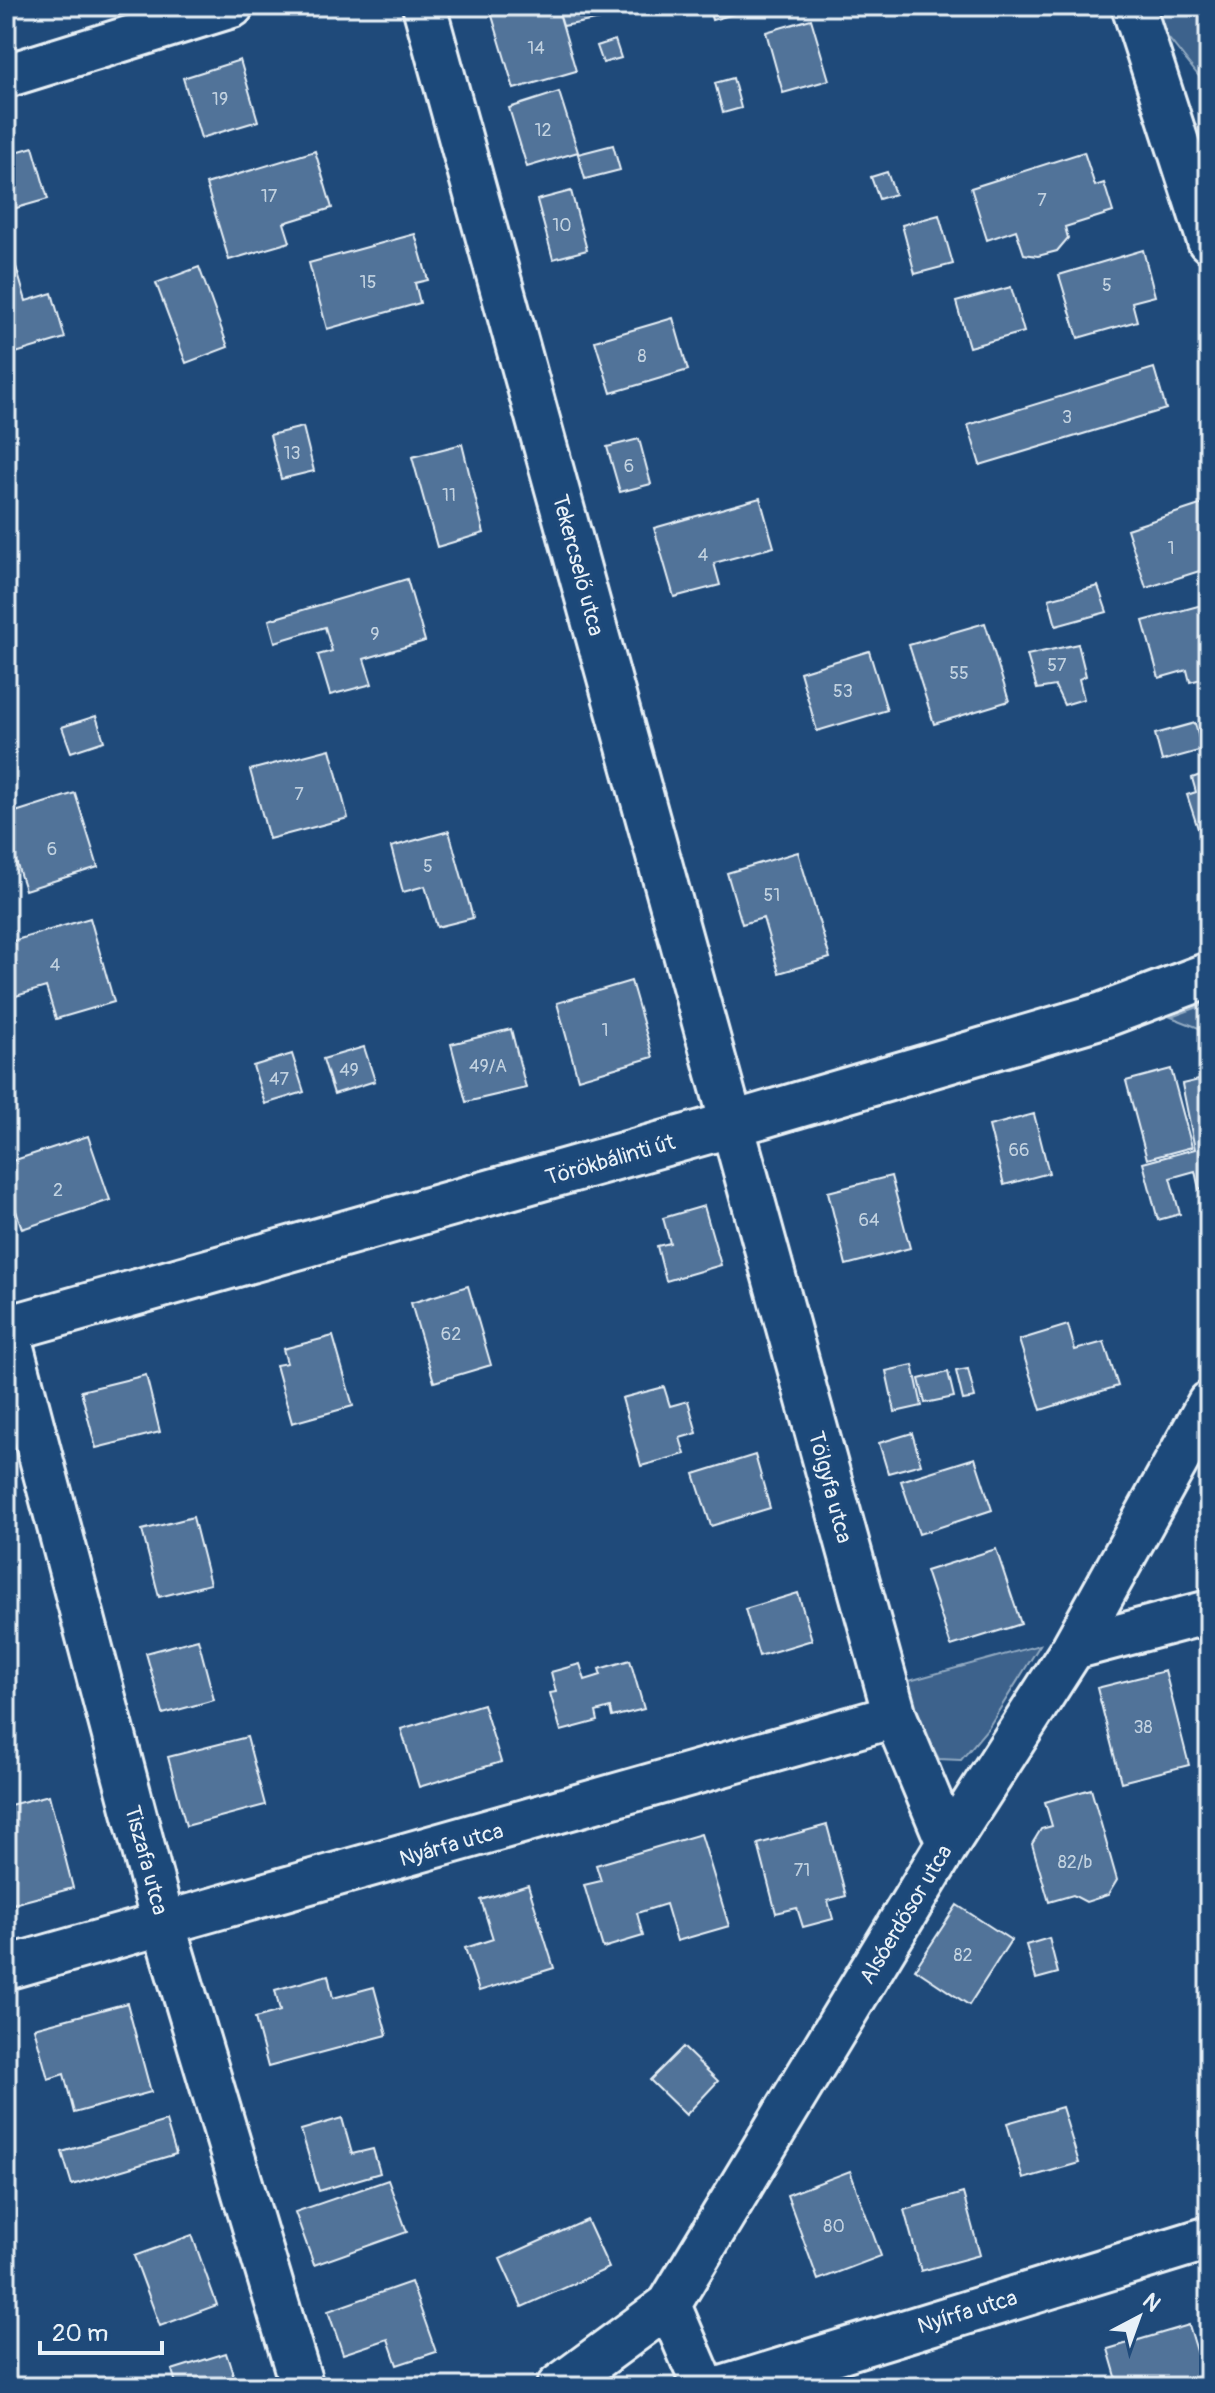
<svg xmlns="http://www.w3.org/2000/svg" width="1215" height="2393" viewBox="0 0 1215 2393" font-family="Pangolin,sans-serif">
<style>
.green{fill:#3c628c;stroke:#92aac2;stroke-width:2}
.building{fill:#517399;stroke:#e8f1f8;stroke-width:2}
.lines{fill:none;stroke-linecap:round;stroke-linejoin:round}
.minor-casing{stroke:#e8f1f8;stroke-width:48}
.secondary-casing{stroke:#e8f1f8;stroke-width:50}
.minor{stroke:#1f4a7a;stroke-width:42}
.secondary{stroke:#1f4a7a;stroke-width:44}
.labels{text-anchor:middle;stroke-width:7;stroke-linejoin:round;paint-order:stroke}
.number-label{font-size:18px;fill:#c2d2e0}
.street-label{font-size:22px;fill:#e8f1f8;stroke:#1f4a7a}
</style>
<rect width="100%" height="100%" fill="#1f4a7a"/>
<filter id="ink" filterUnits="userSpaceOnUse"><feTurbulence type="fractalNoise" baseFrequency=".0125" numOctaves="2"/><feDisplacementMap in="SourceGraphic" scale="16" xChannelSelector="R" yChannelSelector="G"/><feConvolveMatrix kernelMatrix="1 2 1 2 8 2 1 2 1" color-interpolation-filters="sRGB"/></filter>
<g filter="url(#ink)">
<!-- green -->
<path class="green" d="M1158,6h51v83l-51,-64z
M1209,1003v29l-38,-15z
M1040,1645l-52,83 -27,32 -22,-1 -26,-46 -11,-30z"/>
<!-- building -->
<path class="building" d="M500,6h57l19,65 -62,18 -24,-80z
M557,6h40l4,13 -38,7z
M708,6h55l-51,14z
M811,19l18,61 -46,13 -17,-61z
M615,40l6,18 -18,5 -6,-17z
M240,60l18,61 -57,17 -18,-60z
M733,78l8,30 -18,5 -8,-30z
M559,92l19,60 -51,15 -18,-59z
M613,145l7,25 -35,9 -7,-25z
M33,147l15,52 -42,12v-56z
M315,151l17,57 -48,15 6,19 -61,18 -23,-76z
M1084,152l11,34 9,-3 9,29 -48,15 3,11 -11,13 -19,5 -14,-2 -8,-24 -29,10 -16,-52z
M887,172l8,22 -16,5 -8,-22z
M571,191l16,59 -34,9 -16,-59z
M939,215l14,49 -38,10 -13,-49z
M415,234l13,46 -13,3 5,20 -93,26 -18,-66z
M1143,250l12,46 -23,6 5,19 -59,17 -19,-63z
M14,260l12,41 26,-8 13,45 -59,18v-94z
M199,267l29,80 -42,16 -30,-80z
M1011,287l13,45 -55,15 -13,-45z
M673,318l15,52 -77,23 -16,-52z
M1154,368l12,41 -186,56 -12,-40z
M303,427l11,44 -33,8 -11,-44z
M639,439l12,45 -31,8 -13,-45z
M462,444l22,89 -47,14 -25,-90z
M760,498l14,49 -60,16 6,22 -46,12 -20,-69z
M1209,502v66l-63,20 -19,-59z
M407,579l18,62 -61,18 8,25 -42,11 -12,-40 14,-4 -7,-24 -50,15 -6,-22z
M1098,586l9,26 -51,14 -7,-27z
M1209,603v74l-19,5 -3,-12 -28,8 -16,-57z
M985,623l24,78 -75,23 -25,-79z
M1078,644l8,32 -7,3 5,20 -20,6 -9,-19 -18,3 -10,-34z
M869,651l18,59 -70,21 -17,-59z
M96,716l8,25 -33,11 -9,-25z
M1195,723l7,27 -40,11 -7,-27z
M330,749l18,69 -79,21 -19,-69z
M1209,772v77l-4,1 -18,-55 9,-3 -4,-14z
M75,793l23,74 -73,23 -19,-60v-15z
M449,831l24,87 -36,9 -12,-41 -22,6 -12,-45z
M798,852l32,106 -51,15 -16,-55 -21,6 -15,-51z
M90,918l24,84 -58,17 -10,-32 -40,12v-56z
M631,981l22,76 -75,22 -21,-76z
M511,1029l15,59 -60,14 -15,-58z
M364,1047l11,34 -41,13 -11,-35z
M292,1054l12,38 -39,12 -12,-38z
M1171,1069l21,78 -45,12 -21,-78z
M1199,1080l10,36v70l-10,3 -4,-18 -25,7 10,36 -22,6 -15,-57 52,-14 -13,-65z
M1034,1114l15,59 -45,12 -15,-59z
M88,1136l22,64 -88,29 -16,-49v-17z
M891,1176l19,72 -64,17 -18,-73z
M704,1206l17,59 -55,16 -9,-35 13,-3 -7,-25z
M468,1286l23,79 -57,17 -23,-79z
M1068,1325l7,25 29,-8 14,44 -77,24 -22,-70z
M333,1336l20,70 -61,17 -16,-58 11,-2 -4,-14z
M913,1365l9,41 -27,6 -9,-41z
M968,1369l7,29 -12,2 -7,-29z
M948,1372l6,25 -29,6 -6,-24z
M146,1375l14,57 -64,16 -15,-57z
M664,1387l6,19 18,-5 9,32 -17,5 5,16 -44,12 -19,-68z
M912,1433l9,31 -33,9 -9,-30z
M755,1455l15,53 -59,18 -17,-52z
M975,1458l17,52 -73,24 -18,-53z
M193,1517l17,67 -51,13 -17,-67z
M996,1549l25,75 -70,22 -25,-75z
M798,1593l14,47 -53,16 -14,-47z
M198,1639l16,61 -51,14 -17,-61z
M630,1660l14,49 -32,8 -2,-9 -14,4 2,9 -37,10 -11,-38 6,-1 -5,-20 29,-8 5,16 16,-5 -2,-6z
M1165,1671l24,94 -68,17 -24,-94z
M483,1704l18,58 -82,25 -18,-58z
M247,1737l18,68 -79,21 -18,-69z
M1091,1789l26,91 -9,15 -22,7 -13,-7 -24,7 -17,-58 9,-15 11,-3 -7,-24z
M49,1795l24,93 -60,16 -7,-24v-74z
M827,1825l19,71 -18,5 5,18 -30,8 -6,-19 -21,5 -18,-69z
M701,1834l28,92 -52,15 -11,-37 -29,9 6,23 -40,12 -19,-63 17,-4 -5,-16z
M528,1885l26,83 -75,23 -14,-43 28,-9 -12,-39z
M957,1905l54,35 -42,65 -54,-36z
M1049,1938l9,35 -22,6 -10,-34z
M328,1975l5,23 41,-11 13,48 -119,32 -13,-49 25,-7 -5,-21z
M127,2003l24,89 -77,21 -10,-39 -16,5 -14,-51z
M683,2047l35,34 -32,34 -36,-35z
M1062,2107l17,56 -56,16 -16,-56z
M342,2118l10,36 21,-5 7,24 -61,18 -18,-61z
M166,2121l10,33 -104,31 -10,-33z
M850,2171l31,85 -63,24 -31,-85z
M388,2180l19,52 -93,33 -19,-53z
M963,2193l17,62 -59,16 -17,-61z
M587,2220l22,48 -87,39 -22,-48z
M192,2235l25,70 -57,21 -26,-70z
M411,2282l25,70 -39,13 -9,-26 -45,15 -15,-43z
M1189,2325l19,62h-89l-11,-38z
M226,2353l11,34h-60l-5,-17z"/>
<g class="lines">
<defs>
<path id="minor" d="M424,6l471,1710 53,127
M1133,6l76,235
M6,76l226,-70
M6,1325l158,601 138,461
M1073,1648l136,-36
M6,1968l889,-252
M669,2305l35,82
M558,2387l111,-82 279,-462 125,-195 136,-245
M725,2387l484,-149"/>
<path id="secondary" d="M6,1329l727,-205 370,-109 106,-40"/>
</defs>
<!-- minor casing -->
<use href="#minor" class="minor-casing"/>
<!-- secondary casing -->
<use href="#secondary" class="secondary-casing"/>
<!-- minor -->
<use href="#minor" class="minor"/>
<!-- secondary -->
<use href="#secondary" class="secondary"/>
</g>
</g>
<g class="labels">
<!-- number labels -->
<g class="number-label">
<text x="536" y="54">14</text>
<text x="220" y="105">19</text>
<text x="543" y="136">12</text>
<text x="269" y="202">17</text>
<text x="1042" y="206">7</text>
<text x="562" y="231">10</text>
<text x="368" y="288">15</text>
<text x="1107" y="291">5</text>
<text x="642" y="362">8</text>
<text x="1067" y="423">3</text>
<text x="292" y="459">13</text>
<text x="629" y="472">6</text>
<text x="449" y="501">11</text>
<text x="1171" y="554">1</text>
<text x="703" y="561">4</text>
<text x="375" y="640">9</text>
<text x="1057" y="671">57</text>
<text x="959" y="679">55</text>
<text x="843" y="697">53</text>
<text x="299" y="800">7</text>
<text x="52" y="855">6</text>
<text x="428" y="872">5</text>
<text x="772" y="901">51</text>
<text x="55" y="971">4</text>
<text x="605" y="1036">1</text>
<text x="488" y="1072">49/A</text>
<text x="349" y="1076">49</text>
<text x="279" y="1085">47</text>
<text x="1019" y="1156">66</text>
<text x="58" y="1196">2</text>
<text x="869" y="1226">64</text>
<text x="451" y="1340">62</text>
<text x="1143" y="1733">38</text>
<text x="1075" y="1868">82/b</text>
<text x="802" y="1876">71</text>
<text x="963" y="1961">82</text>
<text x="834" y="2232">80</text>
</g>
<!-- street labels -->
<g class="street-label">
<text transform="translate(579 565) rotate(75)" y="8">Tekercselő utca</text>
<text transform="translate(610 1159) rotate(-16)" y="8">Törökbálinti út</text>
<text transform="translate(831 1487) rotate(75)" y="8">Tölgyfa utca</text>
<text transform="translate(451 1844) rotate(-16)" y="8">Nyárfa utca</text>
<text transform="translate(147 1860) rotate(75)" y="8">Tiszafa utca</text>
<text transform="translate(905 1914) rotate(-59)" y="8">Alsóerdősor utca</text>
<text transform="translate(967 2311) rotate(-17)" y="8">Nyírfa utca</text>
</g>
</g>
<!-- margin -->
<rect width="1215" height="2393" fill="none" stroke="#1f4a7a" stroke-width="32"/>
<rect x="16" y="16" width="1183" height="2361" fill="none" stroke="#e8f1f8" stroke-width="3" filter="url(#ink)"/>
<!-- north arrow -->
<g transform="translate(1139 2317) rotate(41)" stroke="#1f4a7a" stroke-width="6" paint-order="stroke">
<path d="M0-6L14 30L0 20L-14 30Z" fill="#e8f1f8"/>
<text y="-12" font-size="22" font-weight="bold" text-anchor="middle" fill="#e8f1f8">N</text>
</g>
<!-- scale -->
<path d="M40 2341v12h122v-12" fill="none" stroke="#e8f1f8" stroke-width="4"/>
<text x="52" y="2341" font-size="24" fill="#e8f1f8" stroke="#1f4a7a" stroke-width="6" paint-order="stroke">20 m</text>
</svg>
